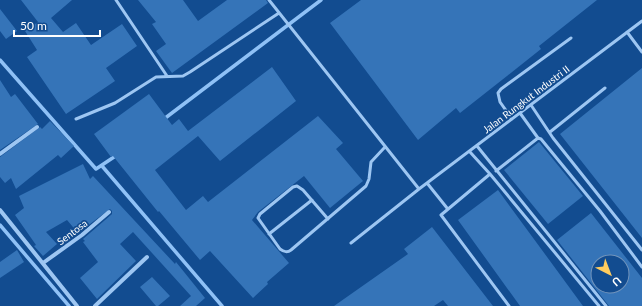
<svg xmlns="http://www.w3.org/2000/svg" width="642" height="306" viewBox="0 0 642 306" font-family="Lato,sans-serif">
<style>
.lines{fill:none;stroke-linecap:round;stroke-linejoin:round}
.stream{stroke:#8fc1f6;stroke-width:3.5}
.building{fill:#3574b8;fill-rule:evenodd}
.lane{stroke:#9dc6f2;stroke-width:3}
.street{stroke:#9dc6f2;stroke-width:4}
.labels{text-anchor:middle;stroke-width:3.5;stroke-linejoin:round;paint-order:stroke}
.street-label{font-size:10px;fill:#fff;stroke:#124c90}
</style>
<rect width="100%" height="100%" fill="#124c90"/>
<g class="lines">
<!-- stream -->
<path class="stream" d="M0,60l96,109 21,-14
M164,119l157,-119
M102,166l120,140
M0,225l69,81"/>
</g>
<!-- building -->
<path class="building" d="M21,0h51l-21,18 12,14 13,-9 15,22 31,-21 15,22 -31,22 9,13 -49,33 -39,-57 10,-7 -12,-19 13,-9z
M138,0h45l15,21 29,-21h39l2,3 -96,70 -16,-22 10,-7 -14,-20 4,-2z
M361,0h236l-58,46 2,3 -34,27 -47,37 -4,-5 -38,32 -88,-117z
M0,9l17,22 -11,8 -6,-8z
M272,67l24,34 -76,60 -22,-25 -43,34 31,40 17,-14 5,6 110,-86 25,27 -7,6 27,32 -33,27 -26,-32 -46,36 -6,8 37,43 -22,19 1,2 -15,14 -43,-47 -10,9 -41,-49 -1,1 -45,-56 -2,1 -17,-23 55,-40 23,31 7,-6 9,12z
M642,68v170l-82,-104z
M0,80l11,17 4,-3 23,30 -38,26z
M50,121l24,25 -13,12 -3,-3 -42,34 -5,-11 -6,5 -5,-6v-20l40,-30 2,2z
M539,142l44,54 -35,28 -44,-54z
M83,164l7,15 3,-3 82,88 1,-2 29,36 -9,8h-16l11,-10 -58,-64 -13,12 16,17 -39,38 -17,-21 18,-16 -15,-20 2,-1 -2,-2 29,-25v-3l-2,-2 -32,24 -11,-13 -21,12 11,12 -14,12 -9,-10 2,-1 -21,-30 9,-7 -5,-12z
M498,190l85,116h-63l-62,-86z
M591,213l51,65v28h-33l-52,-66zM598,262h24v24h-24z
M432,227l61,79h-45l-5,-6 -9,6h-100l74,-52 -4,-5z
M17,250l7,12 -24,16v-16z
M152,277l18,19 -12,10h-2l-16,-19z"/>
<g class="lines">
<!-- lane -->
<path class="lane" d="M116,0l51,76
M269,0l150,189
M627,32l15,20
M531,105l22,33 89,112
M520,113l18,25
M76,119l39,-16 41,-26 27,-1 7,-4 89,-59
M512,119l-12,-17 -2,-9 3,-4 70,-51
M550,132l55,-44
M477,146l129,160
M470,152l20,22 -49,41 68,91
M496,171l42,-33 3,1 59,72 42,56
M490,174l109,132
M427,183l20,25
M328,219l-25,-29 -6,-4 -4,1 -33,27 -2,4 22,31c4,3 7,4 11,1l75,-64 3,-7 2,-17 14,-15
M269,234l43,-34
M351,243l68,-54 223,-168"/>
<!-- street -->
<path class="street" d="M0,154l37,-27
M0,210l77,96
M43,263l39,-28 27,-23
M95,306l52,-49"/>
</g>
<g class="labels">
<!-- street labels -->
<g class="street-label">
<text transform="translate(526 99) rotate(-37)" y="4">Jalan Rungkut Industri II</text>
<text transform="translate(72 232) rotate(-37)" y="4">Sentosa</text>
</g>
</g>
<!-- north arrow -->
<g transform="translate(610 274) rotate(138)"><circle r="19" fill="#124c90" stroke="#7194bc"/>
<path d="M0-3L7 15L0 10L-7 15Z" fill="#ffcc5e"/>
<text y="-6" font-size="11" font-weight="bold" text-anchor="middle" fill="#ffffff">U</text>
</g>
<!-- scale -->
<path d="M14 30v6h86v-6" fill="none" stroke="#ffffff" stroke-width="2"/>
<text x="20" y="30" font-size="12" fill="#ffffff" stroke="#124c90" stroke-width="3" paint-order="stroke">50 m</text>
</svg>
